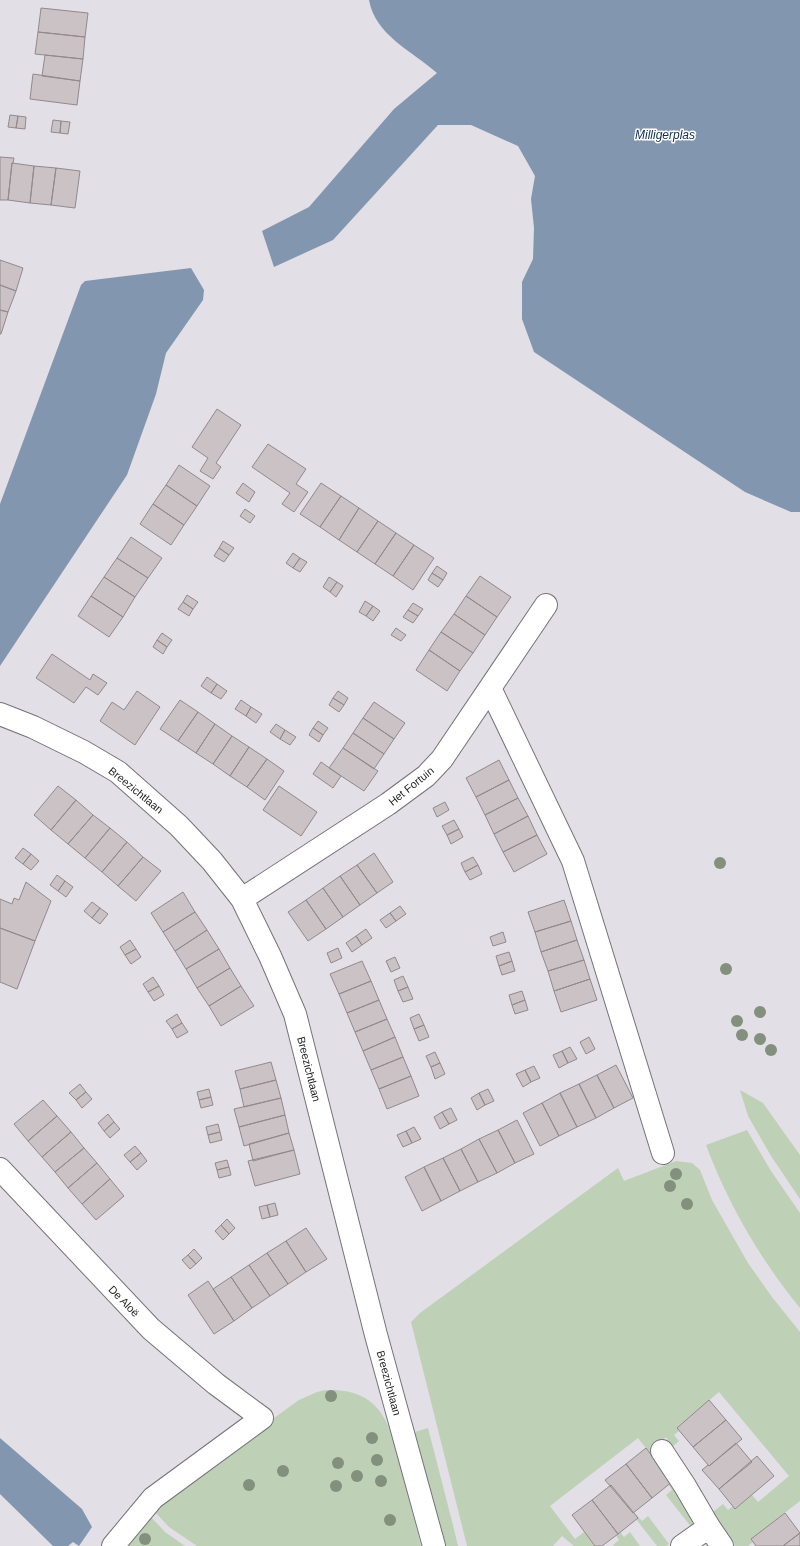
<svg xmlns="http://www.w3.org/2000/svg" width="800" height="1546" viewBox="0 0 800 1546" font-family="Arial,sans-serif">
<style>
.green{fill:#bed1b7}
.water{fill:#8396b0}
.building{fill:#cac2c5;stroke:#92898c}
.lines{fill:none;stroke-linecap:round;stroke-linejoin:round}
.minor-casing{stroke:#757379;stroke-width:24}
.minor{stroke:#fff;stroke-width:22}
.tree{fill:#82907d}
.labels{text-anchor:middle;stroke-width:3;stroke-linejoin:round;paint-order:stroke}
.street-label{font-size:11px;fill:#1f1e20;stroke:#fff}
.water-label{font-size:12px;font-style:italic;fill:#112e52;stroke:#fff}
</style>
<rect width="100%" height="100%" fill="#e2dfe6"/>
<!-- green -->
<path class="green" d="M740,1090l23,13 37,52v44l-29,-43 -23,-40z
M747,1130l24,41 29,42v95c-40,-49 -72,-104 -94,-163z
M676,1161l16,2 8,7 12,30 36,63 24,34 28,35v169l-49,38 2,3 -5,4h-13l-22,-34 10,-8 5,6 5,-4 2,3 17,-14 6,7 31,-26 -70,-84 -42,36 2,3 -5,4 5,6 -7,6 -6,-10 -17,15 -11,-14 -88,68 25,33 9,-7 11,14h-21l-12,-10 -9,10h-86l-56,-224 9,-9 198,-145 6,13z
M326,1390c59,-2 65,39 77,85 6,24 12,47 18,71h-224l-28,-19 -14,-15 36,-34 108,-78 18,-8z
M428,1428l26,101 4,17h-14l-29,-114z
M672,1482l23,40 -3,6 -26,-33 6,-5 -3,-5z
M633,1512h1l8,9 6,-5 21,28 -3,2h-9l-21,-27 2,-1z
M150,1516l15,16 20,14h-62z
M620,1532l4,5 6,-5 10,14h-26l-1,-1 6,-5 -3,-5z"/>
<!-- water -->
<path class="water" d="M369,0h431v512h-9l-46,-20 -211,-140 -12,-33v-37l11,-23 1,-31 -3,-29 4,-23 -17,-30 -47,-21h-33l-105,115 -59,27 -12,-36 47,-24 85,-98 43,-36c-25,-22 -62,-38 -68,-73z
M191,268l13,22 -1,10 -37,53 -10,41 -29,81 -127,191v-162l81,-219 4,-4z
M0,1438l82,71 10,18 -13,19 -6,-4 -5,4h-15l-53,-52z"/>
<!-- building -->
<path class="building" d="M41,8l47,5 -3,24 -47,-5z
M38,32l47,5 -2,22 -48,-5z
M45,55l38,4 -3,22 -38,-5z
M33,74l47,7 -3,24 -47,-6z
M10,115l8,1 -2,12 -8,-1z
M18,116l8,1 -1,12 -9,-1z
M53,120l8,1 -1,12 -9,-1z
M61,121l9,1 -2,12 -8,-1z
M0,157l14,1 -1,5h-1l-4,37h-8z
M12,163l22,3 -4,37 -22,-3z
M34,166l22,2 -5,37 -21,-2z
M56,168l24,3 -5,37 -24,-3z
M0,260l23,8 -7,23 -16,-6z
M0,285l16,6 -8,21 -8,-2z
M0,310l8,2 -7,22h-1z
M217,409l24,16 -25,38 5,4 -8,12 -13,-8 8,-13 -16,-11z
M268,444l38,25 -10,15 12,8 -14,20 -12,-8 8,-11 -38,-26z
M179,465l31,21 -13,20 -31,-21z
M243,483l12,9 -6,10 -13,-9z
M321,483l20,13 -21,31 -20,-13z
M166,485l31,21 -13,19 -31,-21z
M341,496l18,12 -20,32 -19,-13z
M153,504l31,21 -13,20 -31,-21z
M359,508l19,13 -21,31 -18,-12z
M245,509l10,7 -5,7 -10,-7z
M378,521l18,12 -21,31 -18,-12z
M396,533l18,12 -21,31 -18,-12z
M131,537l31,21 -14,20 -31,-20z
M223,541l11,7 -5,7 -10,-7z
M414,545l20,13 -21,32 -20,-14z
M219,548l10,7 -5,7 -10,-6z
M293,553l7,5 -7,10 -7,-5z
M117,558l31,20 -13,19 -31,-20z
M300,558l7,4 -7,10 -7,-4z
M437,566l10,7 -4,7 -11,-7z
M432,573l11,7 -5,7 -10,-7z
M480,576l31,21 -14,20 -31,-21z
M104,577l31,20 -12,20 -32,-21z
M329,577l8,5 -7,10 -7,-5z
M337,582l6,4 -7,11 -6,-5z
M187,595l11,7 -5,7 -10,-7z
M91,596l32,21 -14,20 -31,-21z
M466,596l31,21 -12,18 -31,-21z
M365,601l8,5 -7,10 -7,-4z
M183,602l10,7 -4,7 -11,-7z
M413,603l10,6 -5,7 -10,-6z
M373,606l7,5 -7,10 -7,-5z
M408,610l10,6 -5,7 -10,-6z
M454,614l31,21 -12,18 -32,-21z
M396,628l10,7 -5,6 -10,-6z
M441,632l32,21 -13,18 -31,-21z
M162,633l10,7 -5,7 -10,-7z
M157,640l10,7 -4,7 -10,-7z
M429,650l31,21 -13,20 -31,-21z
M52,654l38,26 3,-6 14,9 -9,12 -12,-8 -12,16 -38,-25z
M207,677l10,7 -6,9 -10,-7z
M217,684l10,7 -6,8 -10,-6z
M137,691l23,16 -25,38 -35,-24 12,-19 12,8z
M338,691l10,7 -4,7 -11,-7z
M333,698l11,7 -5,7 -10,-7z
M180,700l18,12 -20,29 -18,-12z
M241,700l10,7 -5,9 -11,-7z
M374,702l31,21 -11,16 -31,-21z
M251,707l11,7 -6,9 -10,-7z
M198,712l17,12 -19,29 -18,-12z
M363,718l31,21 -10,15 -31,-21z
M318,721l10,7 -5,7 -10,-7z
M215,724l17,12 -19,28 -17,-11z
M276,724l9,6 -5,9 -10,-7z
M313,728l10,7 -4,7 -10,-7z
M285,730l11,7 -6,8 -10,-6z
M353,733l31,21 -10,15 -31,-21z
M232,736l17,11 -19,29 -17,-12z
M249,747l18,12 -20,28 -17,-11z
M343,748l35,23 -14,20 -35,-23z
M267,759l17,12 -19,29 -18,-13z
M499,760l10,20 -33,17 -10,-19z
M321,762l20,14 -8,12 -20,-14z
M509,780l9,18 -33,17 -9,-18z
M58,786l18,14 -25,30 -17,-15z
M279,786l38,26 -16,24 -38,-26z
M518,798l10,18 -34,18 -9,-19z
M76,800l17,15 -25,29 -17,-14z
M445,802l4,8 -12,7 -4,-9z
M93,815l17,13 -25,30 -17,-14z
M528,816l9,19 -34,17 -9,-18z
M454,820l5,9 -12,6 -5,-9z
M110,828l17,14 -25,30 -17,-14z
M459,829l4,8 -12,7 -4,-9z
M537,835l10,19 -33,18 -11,-20z
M127,842l16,15 -25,29 -16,-14z
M23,848l8,6 -8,10 -8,-6z
M374,853l19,29 -16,11 -20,-28z
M31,854l8,7 -8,9 -8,-6z
M143,857l18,14 -25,30 -18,-15z
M473,857l5,8 -13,7 -4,-9z
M357,865l20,28 -17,12 -20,-29z
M478,865l4,9 -12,6 -5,-8z
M57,875l8,6 -7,10 -8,-6z
M340,876l20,29 -17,12 -20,-29z
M65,881l8,6 -7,10 -8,-6z
M26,882l25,19 -16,40 -35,-13v-29l12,5 2,-6 5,2z
M323,888l20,29 -17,12 -20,-29z
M183,892l12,20 -32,20 -12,-19z
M306,900l20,29 -18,12 -20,-29z
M564,900l7,21 -36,11 -7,-20z
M92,902l8,6 -8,10 -8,-7z
M400,906l6,8 -10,7 -6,-8z
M100,908l8,6 -8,10 -8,-6z
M195,912l12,18 -32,21 -12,-19z
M390,913l6,8 -10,7 -6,-8z
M571,921l6,19 -36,12 -6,-20z
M0,928l35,13 -18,48 -17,-7z
M366,929l6,9 -10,7 -6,-9z
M207,930l12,19 -33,20 -11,-18z
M503,932l3,10 -13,4 -3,-9z
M356,936l6,9 -10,7 -6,-9z
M130,940l6,9 -11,6 -5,-8z
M577,940l7,20 -36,11 -7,-19z
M338,948l4,10 -11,5 -4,-10z
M136,949l5,8 -10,7 -6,-9z
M219,949l11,19 -33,20 -11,-19z
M509,952l3,9 -13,5 -3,-10z
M395,957l5,11 -9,4 -5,-11z
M584,960l6,19 -36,12 -6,-20z
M362,961l9,20 -32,13 -9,-20z
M512,961l3,10 -13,4 -3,-9z
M230,968l11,18 -32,20 -12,-18z
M403,976l5,11 -10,4 -4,-11z
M153,977l6,9 -11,6 -5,-8z
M590,979l7,21 -36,12 -7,-21z
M371,981l8,19 -32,13 -8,-19z
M159,986l5,9 -10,6 -6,-9z
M241,986l13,20 -33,20 -12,-20z
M408,987l5,12 -10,3 -5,-11z
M522,991l3,9 -13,5 -3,-10z
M379,1000l8,19 -32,13 -8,-19z
M525,1000l3,10 -13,4 -3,-9z
M177,1014l5,9 -10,6 -6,-8z
M419,1014l5,11 -10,4 -4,-11z
M387,1019l8,18 -32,14 -8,-19z
M182,1023l6,9 -11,6 -5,-9z
M424,1025l5,12 -10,4 -5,-12z
M395,1037l8,20 -32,13 -8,-19z
M589,1037l6,12 -9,5 -6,-12z
M570,1047l7,12 -9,4 -6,-12z
M562,1051l6,12 -9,5 -6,-13z
M435,1052l5,11 -9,4 -5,-11z
M403,1057l8,19 -32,13 -8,-19z
M271,1062l5,18 -36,9 -5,-18z
M440,1063l5,11 -10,5 -4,-12z
M616,1065l17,33 -19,10 -17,-33z
M534,1066l6,12 -9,4 -6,-12z
M525,1070l6,12 -8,5 -7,-13z
M597,1075l17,33 -18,10 -17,-34z
M411,1076l8,20 -32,13 -8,-20z
M276,1080l5,18 -37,9 -4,-18z
M80,1084l6,8 -10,8 -7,-7z
M579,1084l17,34 -19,9 -17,-34z
M209,1089l2,8 -12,3 -2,-8z
M488,1089l6,12 -9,4 -6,-12z
M86,1092l6,7 -10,9 -6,-8z
M479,1093l6,12 -8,5 -6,-12z
M560,1093l17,34 -18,9 -17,-33z
M211,1097l2,8 -12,3 -2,-8z
M281,1098l4,17 -46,12 -5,-18z
M43,1100l14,16 -29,25 -14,-17z
M542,1103l17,33 -19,10 -17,-33z
M451,1108l6,12 -8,4 -7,-12z
M442,1112l7,12 -9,5 -6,-12z
M108,1114l6,8 -10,9 -6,-8z
M285,1115l4,18 -45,13 -5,-19z
M57,1116l14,16 -29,25 -14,-16z
M517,1120l17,34 -19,9 -17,-33z
M114,1122l6,7 -10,9 -6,-7z
M218,1124l2,8 -12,3 -2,-8z
M414,1127l7,12 -9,4 -6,-12z
M498,1130l17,33 -18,10 -18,-34z
M406,1131l6,12 -9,4 -6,-12z
M71,1132l13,16 -29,24 -13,-15z
M220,1132l2,8 -12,3 -2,-8z
M289,1133l5,17 -41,11 -4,-17z
M479,1139l18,34 -19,9 -17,-33z
M135,1146l6,7 -11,9 -6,-7z
M84,1148l13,15 -29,25 -13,-16z
M461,1149l17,33 -18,9 -17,-33z
M294,1150l6,24 -45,12 -7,-25z
M141,1153l6,8 -10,9 -7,-8z
M443,1158l17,33 -19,10 -17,-34z
M227,1160l2,7 -12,3 -2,-7z
M97,1163l13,16 -28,25 -14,-16z
M229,1167l2,8 -12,3 -2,-8z
M424,1167l17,34 -19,10 -17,-34z
M110,1179l14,17 -28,24 -14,-16z
M275,1203l3,12 -8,2 -3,-12z
M267,1205l3,12 -8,2 -3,-12z
M227,1219l8,9 -6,6 -8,-9z
M221,1225l8,9 -6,6 -8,-9z
M306,1228l21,31 -21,13 -20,-31z
M286,1241l20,31 -18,12 -21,-31z
M194,1249l8,9 -6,6 -8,-9z
M267,1253l21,31 -18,12 -21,-31z
M188,1255l8,9 -6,5 -8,-9z
M249,1265l21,31 -18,12 -21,-31z
M231,1277l21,31 -18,13 -21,-32z
M208,1281l26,40 -20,13 -26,-39z
M709,1400l17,20 -33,27 -16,-19z
M726,1420l16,19 -33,27 -16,-19z
M736,1443l16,19 -33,27 -17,-19 6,-5 1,1z
M646,1448l26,34 -20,16 -26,-34z
M757,1456l17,20 -39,33 -16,-20z
M626,1464l26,34 -19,15 -28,-33z
M611,1485l27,33 -20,16 -26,-34z
M592,1500l26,34 -16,12h-7l-23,-31z
M785,1513l15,20 -17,13h-27l-5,-7z
M800,1533v13h-17z"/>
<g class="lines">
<defs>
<path id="minor" d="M490,688l83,173 90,292
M0,714l33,13 51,25 34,20 61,54 33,35 30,38 28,57 25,58 81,321 58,211
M242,899l146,-95 38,-28 16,-17 104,-154
M0,1169l151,160 65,55 46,34 -109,80 -40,48
M662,1451l23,35 24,41
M682,1546l27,-19 13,19"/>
</defs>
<!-- minor casing -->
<use href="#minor" class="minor-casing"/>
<!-- minor -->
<use href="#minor" class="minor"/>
</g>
<!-- trees -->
<g class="tree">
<circle cx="720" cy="863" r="6"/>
<circle cx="726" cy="969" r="6"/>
<circle cx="760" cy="1012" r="6"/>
<circle cx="737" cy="1021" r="6"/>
<circle cx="742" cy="1035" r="6"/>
<circle cx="760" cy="1039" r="6"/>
<circle cx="771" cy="1050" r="6"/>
<circle cx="676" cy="1174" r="6"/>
<circle cx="670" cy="1186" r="6"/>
<circle cx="687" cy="1204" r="6"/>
<circle cx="331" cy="1396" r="6"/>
<circle cx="372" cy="1438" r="6"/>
<circle cx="377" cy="1460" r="6"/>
<circle cx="338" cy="1463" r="6"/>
<circle cx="283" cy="1471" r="6"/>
<circle cx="357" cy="1476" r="6"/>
<circle cx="381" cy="1481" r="6"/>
<circle cx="249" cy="1485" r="6"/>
<circle cx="336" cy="1486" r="6"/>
<circle cx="390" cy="1520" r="6"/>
<circle cx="145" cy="1539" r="6"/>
</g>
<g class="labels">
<!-- street labels -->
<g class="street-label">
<text transform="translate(411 786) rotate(-39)" y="4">Het Fortuin</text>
<text transform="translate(136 790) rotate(39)" y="4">Breezichtlaan</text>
<text transform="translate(309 1069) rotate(76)" y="4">Breezichtlaan</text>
<text transform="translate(124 1301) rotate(46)" y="4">De Aloë</text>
<text transform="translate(389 1383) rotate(75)" y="4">Breezichtlaan</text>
</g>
<!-- water labels -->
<g class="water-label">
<text x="665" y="139">Milligerplas</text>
</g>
</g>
</svg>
